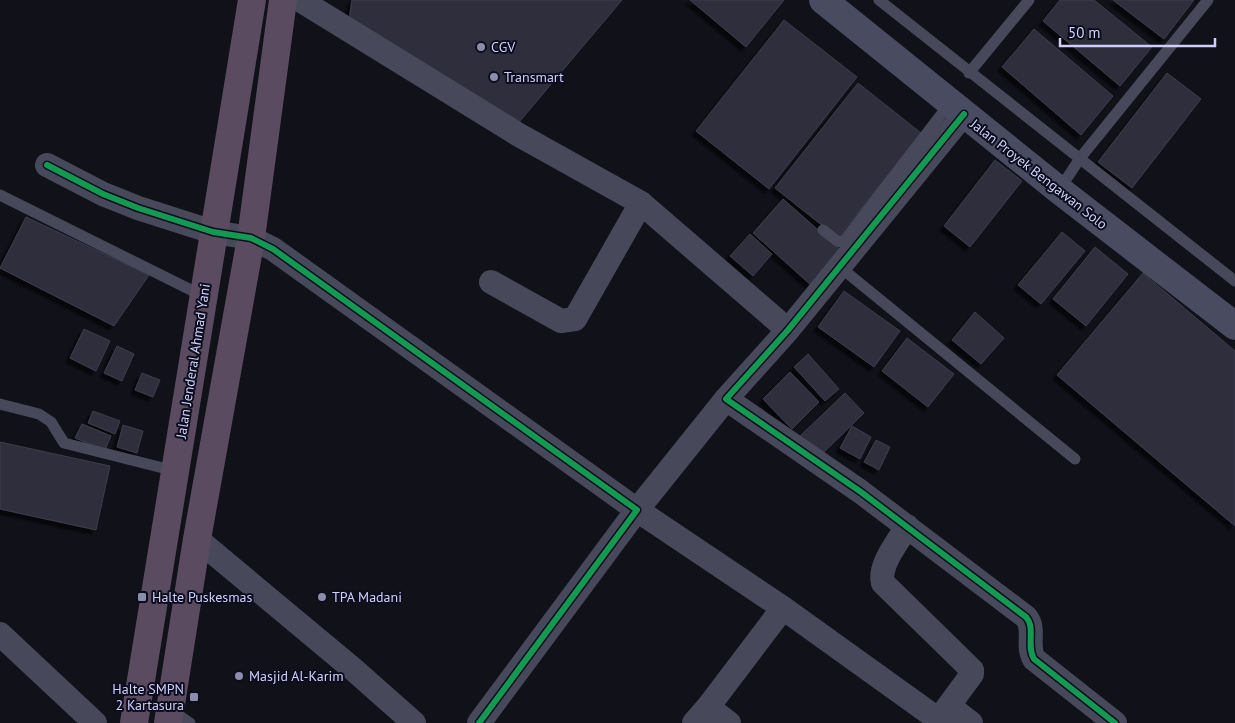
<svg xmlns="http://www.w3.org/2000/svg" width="1235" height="723" font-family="'PT Sans',sans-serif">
<defs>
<filter id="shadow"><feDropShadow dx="-4.5" dy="4.5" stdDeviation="1" flood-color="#0009"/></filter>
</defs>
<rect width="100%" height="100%" fill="#11111a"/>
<path fill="#2f2f3c" stroke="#3c3c4d" filter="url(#shadow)" d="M 352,0 L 622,0 L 515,127 L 348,27 Z
M 690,0 L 784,0 L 746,47 Z
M 1060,0 L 1094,0 L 1152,47 L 1120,86 L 1043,21 Z
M 1113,0 L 1194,0 L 1164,39 Z
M 784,20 L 857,77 L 769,189 L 696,131 Z
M 1034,29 L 1113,96 L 1081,135 L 1002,67 Z
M 1167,73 L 1201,99 L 1132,188 L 1098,162 Z
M 858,83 L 921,133 L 838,238 L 775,188 Z
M 995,160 L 1022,181 L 970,247 L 944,226 Z
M 783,199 L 842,251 L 812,286 L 753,233 Z
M 26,217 L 149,275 L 114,326 L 0,268 Z
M 1062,232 L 1085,251 L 1041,304 L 1018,285 Z
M 750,234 L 772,254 L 753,276 L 730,256 Z
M 1095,247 L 1128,274 L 1086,326 L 1053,299 Z
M 1143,273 L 1235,351 L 1235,526 L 1057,375 Z
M 844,291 L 900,331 L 874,367 L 818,327 Z
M 975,312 L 1004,338 L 981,364 L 952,340 Z
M 84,329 L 110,341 L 96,371 L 70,358 Z
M 907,338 L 954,374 L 928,407 L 882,371 Z
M 117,346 L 134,354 L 122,381 L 104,373 Z
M 808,354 L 839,389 L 825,401 L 794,367 Z
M 790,372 L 819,402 L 792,429 L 763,399 Z
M 142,373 L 160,380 L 153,397 L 135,390 Z
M 845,393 L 864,413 L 819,457 L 799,437 Z
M 93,411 L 120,421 L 115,434 L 88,423 Z
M 82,424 L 111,436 L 105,450 L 75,438 Z
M 123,425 L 143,431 L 137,453 L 117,447 Z
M 852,426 L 871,437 L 860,459 L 840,448 Z
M 876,440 L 890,447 L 879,470 L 864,462 Z
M 0,442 L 110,466 L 96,530 L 0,509 Z"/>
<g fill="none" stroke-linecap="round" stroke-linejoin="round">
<path stroke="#47495a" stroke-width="11" d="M 879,0 L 1235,281
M 969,73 L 1029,0
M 1059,190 L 1081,157 L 1208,0
M 0,195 L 203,296
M 823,230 L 837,241 L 843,242 L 950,103
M 840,267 L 1075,459
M 0,404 L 39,414 L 51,422 L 64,443 L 175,471
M 171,710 L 190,723"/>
<path stroke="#47495a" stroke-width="24" d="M 300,0 L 519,135 L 641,203
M 964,114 L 788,330 L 726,399 L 861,492 L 1026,617 C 1036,628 1026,646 1034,659 L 1115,723
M 47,165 L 103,194 L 138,208 L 213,232 L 251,238 L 273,249 L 637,510 L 479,723
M 491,282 L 561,321 L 575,319 L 641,203 L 788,330
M 726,399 L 637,510 L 783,608 L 939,720
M 907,526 C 899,541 878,565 883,583 L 972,670 L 972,674 L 936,723
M 197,539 L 353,669 L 414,723
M 0,634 L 95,723
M 949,706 L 971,723
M 708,707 L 783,608
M 694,723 L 708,707 L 729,723"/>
<path stroke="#494c60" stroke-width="28" d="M 823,0 L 1059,190 L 1235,326"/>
<path stroke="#5a4b60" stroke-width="28" d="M 134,723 L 252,0
M 168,723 L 197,539 L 251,238 L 283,0"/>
<defs>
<path id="cycleway" d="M 964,114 L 788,330 L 726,399 L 861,492 L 1026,617 C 1036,628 1026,646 1034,659 L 1115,723
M 47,165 L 103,194 L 138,208 L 213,232 L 251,238 L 273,249 L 637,510 L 479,723"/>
</defs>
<use href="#cycleway" stroke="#0d0d1e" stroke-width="9"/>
<use href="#cycleway" stroke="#139951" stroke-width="6"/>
</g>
<g fill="#8c8dac" stroke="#0d0d1e" stroke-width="2">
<circle cx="481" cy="47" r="5"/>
<circle cx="494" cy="77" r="5"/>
<rect x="137" y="592" width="10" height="10" rx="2.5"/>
<circle cx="322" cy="597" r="5"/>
<circle cx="239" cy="676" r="5"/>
<rect x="189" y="692" width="10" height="10" rx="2.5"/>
</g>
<g text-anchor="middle" stroke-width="4" stroke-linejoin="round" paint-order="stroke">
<g font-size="14" fill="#ced0fb" stroke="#0d0d1e" text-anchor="start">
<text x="491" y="52">CGV</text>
<text x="504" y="82">Transmart</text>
<text x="152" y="602">Halte Puskesmas</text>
<text x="332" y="602">TPA Madani</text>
<text x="249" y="681">Masjid Al-Karim</text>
<text x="184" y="694" text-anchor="end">Halte SMPN<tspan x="184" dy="16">2 Kartasura</tspan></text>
</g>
<g font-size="14" fill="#ced0fb" stroke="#0d0d1e">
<text transform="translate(1039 174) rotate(38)" y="5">Jalan Proyek Bengawan Solo</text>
<text transform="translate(193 361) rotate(-81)" y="5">Jalan Jenderal Ahmad Yani</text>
</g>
</g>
<path d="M1060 38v8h155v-8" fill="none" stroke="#ced0fb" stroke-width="2.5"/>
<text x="1068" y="38" font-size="15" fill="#ced0fb" stroke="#0d0d1e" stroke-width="4" paint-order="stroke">50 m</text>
</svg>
